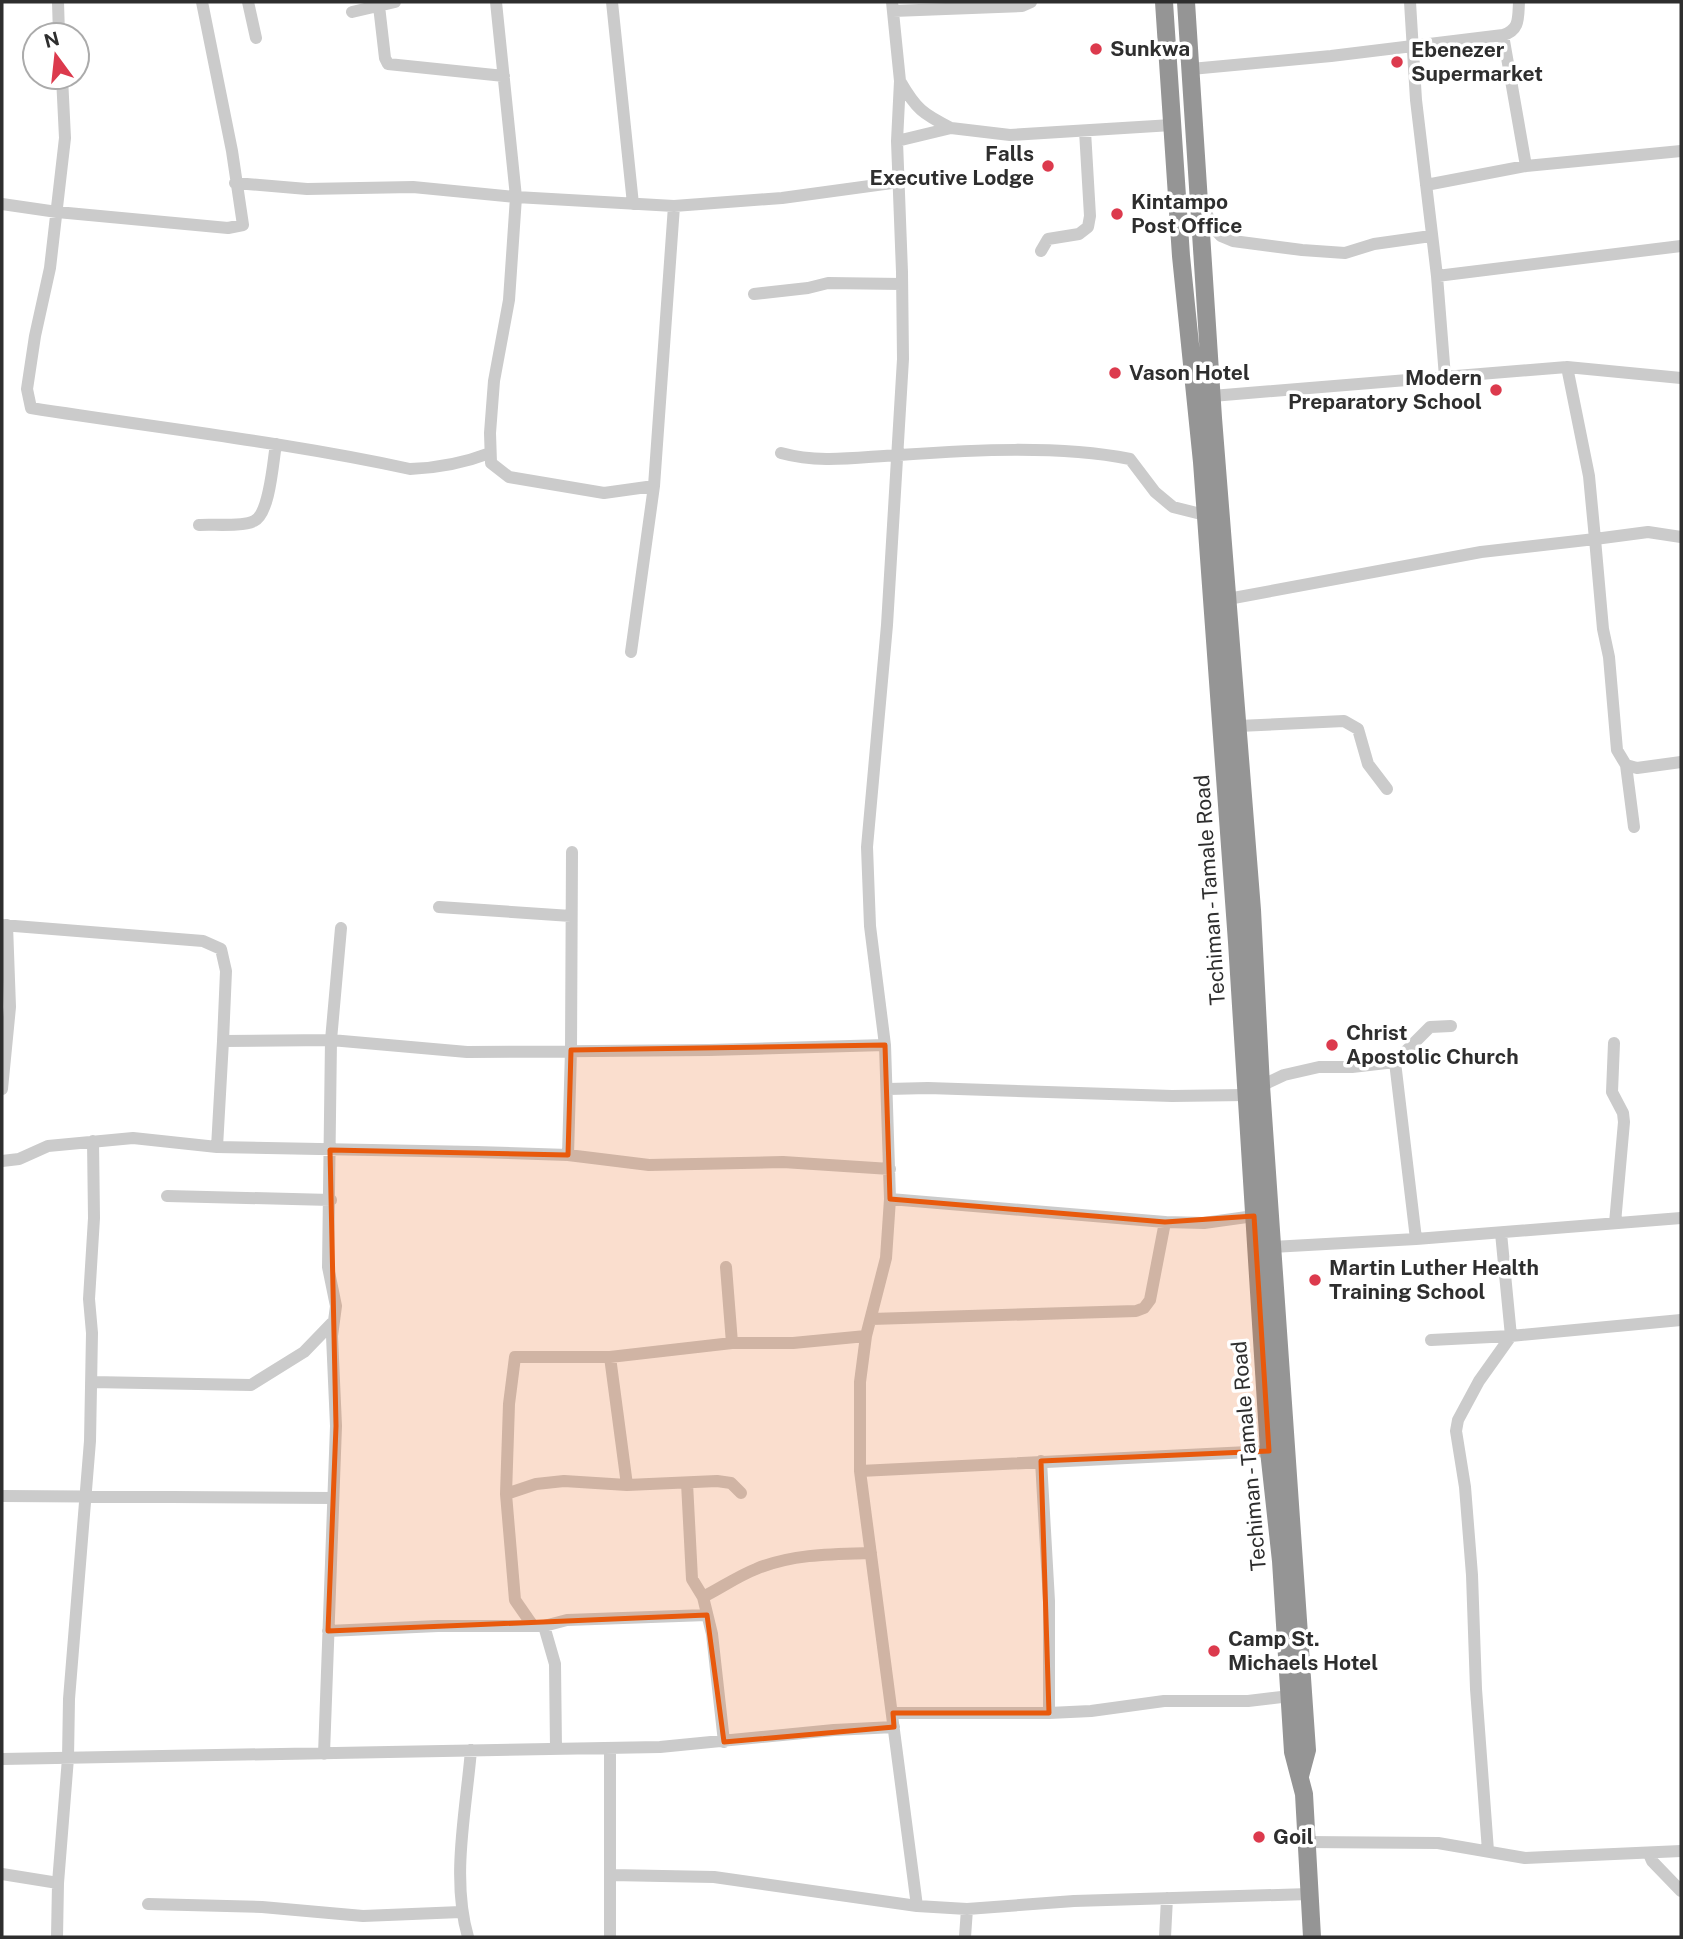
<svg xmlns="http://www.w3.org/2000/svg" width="1683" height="1939" font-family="'Public Sans',sans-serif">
<rect width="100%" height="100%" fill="#fff"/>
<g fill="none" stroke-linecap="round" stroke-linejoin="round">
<path stroke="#cbcbcb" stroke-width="12" d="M 58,2 L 59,35
M 248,2 L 256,38
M 496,2 L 516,197 L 509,300 L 494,381 L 490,433 L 491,463 L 509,477 L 604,493 L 654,486
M 612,2 L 633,204
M 892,2 L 900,81 L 897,141 L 902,272 L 903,359 L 887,625 L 867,847 L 870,926 L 885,1045 L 890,1199 L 886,1258 L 866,1336 L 860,1382 L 860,1471 L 917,1906
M 1410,2 L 1416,100 L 1437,276 L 1445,377
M 379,6 L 385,58 L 388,64 L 504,76
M 893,11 L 1022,6 L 1031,2
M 352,12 L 395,2
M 1503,35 L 1526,166
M 1191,69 L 1331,56 L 1503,35 C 1520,30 1518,18 1519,2
M 62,77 L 65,138 L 50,268 L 35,336 L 27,389 L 31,408 C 158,428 285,442 410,469 C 438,468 464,463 490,453
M 900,81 C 916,109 923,114 951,128
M 897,141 L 951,128 L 1010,135 L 1172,125
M 235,183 L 307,189 L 413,187 L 516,197 L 674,206 L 782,198 L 899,182
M 1426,185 L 1526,166 L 1681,151
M 2,204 L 57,212 L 228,228 L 243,225 L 232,151 L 202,2
M 1204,206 L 1211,225 L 1221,236 L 1233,241 L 1302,250 L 1345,253 L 1374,244 L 1431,236
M 1041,251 L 1048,239 L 1079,234 L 1088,227 L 1090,216 L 1085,131
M 1437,276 L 1681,246
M 754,294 L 808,288 L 828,283 L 902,284
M 1212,396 L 1567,367 L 1681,378
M 781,453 C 821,464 858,457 899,455 C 972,450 1058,445 1130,459 L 1155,492 L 1173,507 L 1205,515
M 199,525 C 213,524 242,527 254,521 C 270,514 273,461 276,444
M 1681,537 L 1648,532 L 1595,539 L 1603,629 L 1609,657 L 1617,750 L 1626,765 L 1637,768 L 1681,762
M 1228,599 L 1481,552 L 1595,539 L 1589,476 L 1567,367
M 631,652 L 654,486 L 674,206
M 1238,726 L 1344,721 L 1358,729 L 1368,764 L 1387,789
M 1626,765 L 1634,827
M 439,907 L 571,916
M 2,925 L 203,941 L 221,949 L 226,971 L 223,1041
M 1614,1043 L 1612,1092 L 1623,1113 L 1624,1122 L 1615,1223
M 1395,1062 L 1416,1239
M 1261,1086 L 1284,1075 L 1319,1067 L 1352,1067 L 1395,1062 L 1430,1027 L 1451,1026
M 2,1089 L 10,1007 L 7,925
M 888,1089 L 928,1088 L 1172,1096 L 1246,1095
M 217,1147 L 223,1041 L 331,1040 L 467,1052 L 709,1050 L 885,1045
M 568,1155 L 571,1050 L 572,852
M 2,1161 L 19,1159 L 48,1146 L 133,1138 L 217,1147 L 476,1152 L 568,1155 L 649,1165 L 783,1162 L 890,1169
M 167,1196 L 331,1200
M 890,1199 L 1165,1222 L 1204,1223 L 1254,1216
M 1272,1247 L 1416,1239 L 1681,1218
M 726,1267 L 732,1343
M 871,1319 L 1136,1311 L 1144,1308 L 1150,1300 L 1165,1222
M 1431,1340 L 1511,1336 L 1681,1320
M 610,1357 L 627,1485
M 91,1382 L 251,1385 L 304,1352 L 332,1323
M 1041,1461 L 1049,1601 L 1049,1713
M 860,1471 L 1269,1451
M 687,1483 L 692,1579 L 703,1597 L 712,1634 L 724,1742
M 506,1494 L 536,1484 L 564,1481 L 627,1485 L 717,1481 L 731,1483 L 741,1493
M 2,1496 L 333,1498
M 703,1597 C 721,1588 738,1576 756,1569 C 792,1554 832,1554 871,1553
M 533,1626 L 515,1600 L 506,1494 L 509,1404 L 515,1357 L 610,1357 L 732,1343 L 793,1343 L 866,1336
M 544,1626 L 555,1664 L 556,1749
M 328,1631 L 438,1626 L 544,1626 L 567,1620 L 707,1615
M 893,1713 L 1049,1713 L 1091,1711 L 1164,1701 L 1248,1701 L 1290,1696
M 324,1754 L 336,1426 L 332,1336 L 336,1306 L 328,1267 L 331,1040 L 341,928
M 2,1759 L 660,1747 L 834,1730 L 894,1727
M 1305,1842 L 1438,1843 L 1525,1858 L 1681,1851
M 1488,1851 L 1476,1689 L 1472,1575 L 1465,1487 L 1456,1431 L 1458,1420 L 1479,1381 L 1511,1336 L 1501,1233
M 1649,1854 L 1652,1861 L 1681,1891
M 2,1874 L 58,1883
M 611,1875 L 714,1877 L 917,1906 L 967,1909 L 1074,1901 L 1309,1894
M 148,1904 L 262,1907 L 363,1916 L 461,1912
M 57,1937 L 58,1883 L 68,1758 L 69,1699 L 90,1441 L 92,1333 L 89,1299 L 94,1218 L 93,1141
M 468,1937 C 451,1878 466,1811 471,1750
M 610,1937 L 610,1748
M 965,1937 L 967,1909
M 1165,1937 L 1167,1898"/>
<path stroke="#959595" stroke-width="18" d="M 1164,2 L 1181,256 L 1202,462 L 1237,942 L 1269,1451 L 1281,1561 L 1293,1752 L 1304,1794 L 1312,1937
M 1186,2 L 1213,418 L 1252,910 L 1261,1086 L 1307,1750 L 1300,1776"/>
</g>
<path fill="#e8590c" fill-opacity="0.2" stroke="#e8590c" stroke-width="5" stroke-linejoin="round" d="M 885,1045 L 890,1199 L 1165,1222 L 1254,1216 L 1269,1451 L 1041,1461 L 1049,1713 L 893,1713 L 894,1727 L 724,1742 L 707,1615 L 328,1631 L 336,1426 L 330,1150 L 568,1155 L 571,1050 Z"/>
<g fill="#dc3a4d" stroke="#fff" stroke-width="2.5">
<circle cx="1096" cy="49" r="7"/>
<circle cx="1397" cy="62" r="7"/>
<circle cx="1048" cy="166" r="7"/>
<circle cx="1117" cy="214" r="7"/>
<circle cx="1115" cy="373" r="7"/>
<circle cx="1496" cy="390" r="7"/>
<circle cx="1332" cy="1045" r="7"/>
<circle cx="1315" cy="1280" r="7"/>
<circle cx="1214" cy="1651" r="7"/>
<circle cx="1259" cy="1837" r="7"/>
</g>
<g text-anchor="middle" stroke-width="7" stroke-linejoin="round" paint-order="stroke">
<g font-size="21" font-weight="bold" fill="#2e2e2e" stroke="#fff" text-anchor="start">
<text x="1110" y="56">Sunkwa</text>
<text x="1411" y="57">Ebenezer<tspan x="1411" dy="24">Supermarket</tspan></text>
<text x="1034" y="161" text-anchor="end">Falls<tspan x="1034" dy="24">Executive Lodge</tspan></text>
<text x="1131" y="209">Kintampo<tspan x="1131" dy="24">Post Office</tspan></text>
<text x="1129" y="380">Vason Hotel</text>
<text x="1482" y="385" text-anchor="end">Modern<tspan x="1482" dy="24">Preparatory School</tspan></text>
<text x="1346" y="1040">Christ<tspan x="1346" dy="24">Apostolic Church</tspan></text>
<text x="1329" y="1275">Martin Luther Health<tspan x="1329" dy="24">Training School</tspan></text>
<text x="1228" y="1646">Camp St.<tspan x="1228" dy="24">Michaels Hotel</tspan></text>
<text x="1273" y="1844">Goil</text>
</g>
<g font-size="21" fill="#2e2e2e" stroke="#fff">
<text transform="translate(1210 890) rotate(-94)" y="7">Techiman - Tamale Road</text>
<text transform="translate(1249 1456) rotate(-95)" y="7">Techiman - Tamale Road</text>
</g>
</g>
<rect width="1683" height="1939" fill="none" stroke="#2e2e2e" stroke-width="7"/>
<g transform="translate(56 56) rotate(345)"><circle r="33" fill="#ffffff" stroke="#ababab" stroke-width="2"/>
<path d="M0-5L12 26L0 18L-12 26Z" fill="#dc3a4d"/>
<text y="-10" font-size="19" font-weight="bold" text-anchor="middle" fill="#2e2e2e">N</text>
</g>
</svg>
